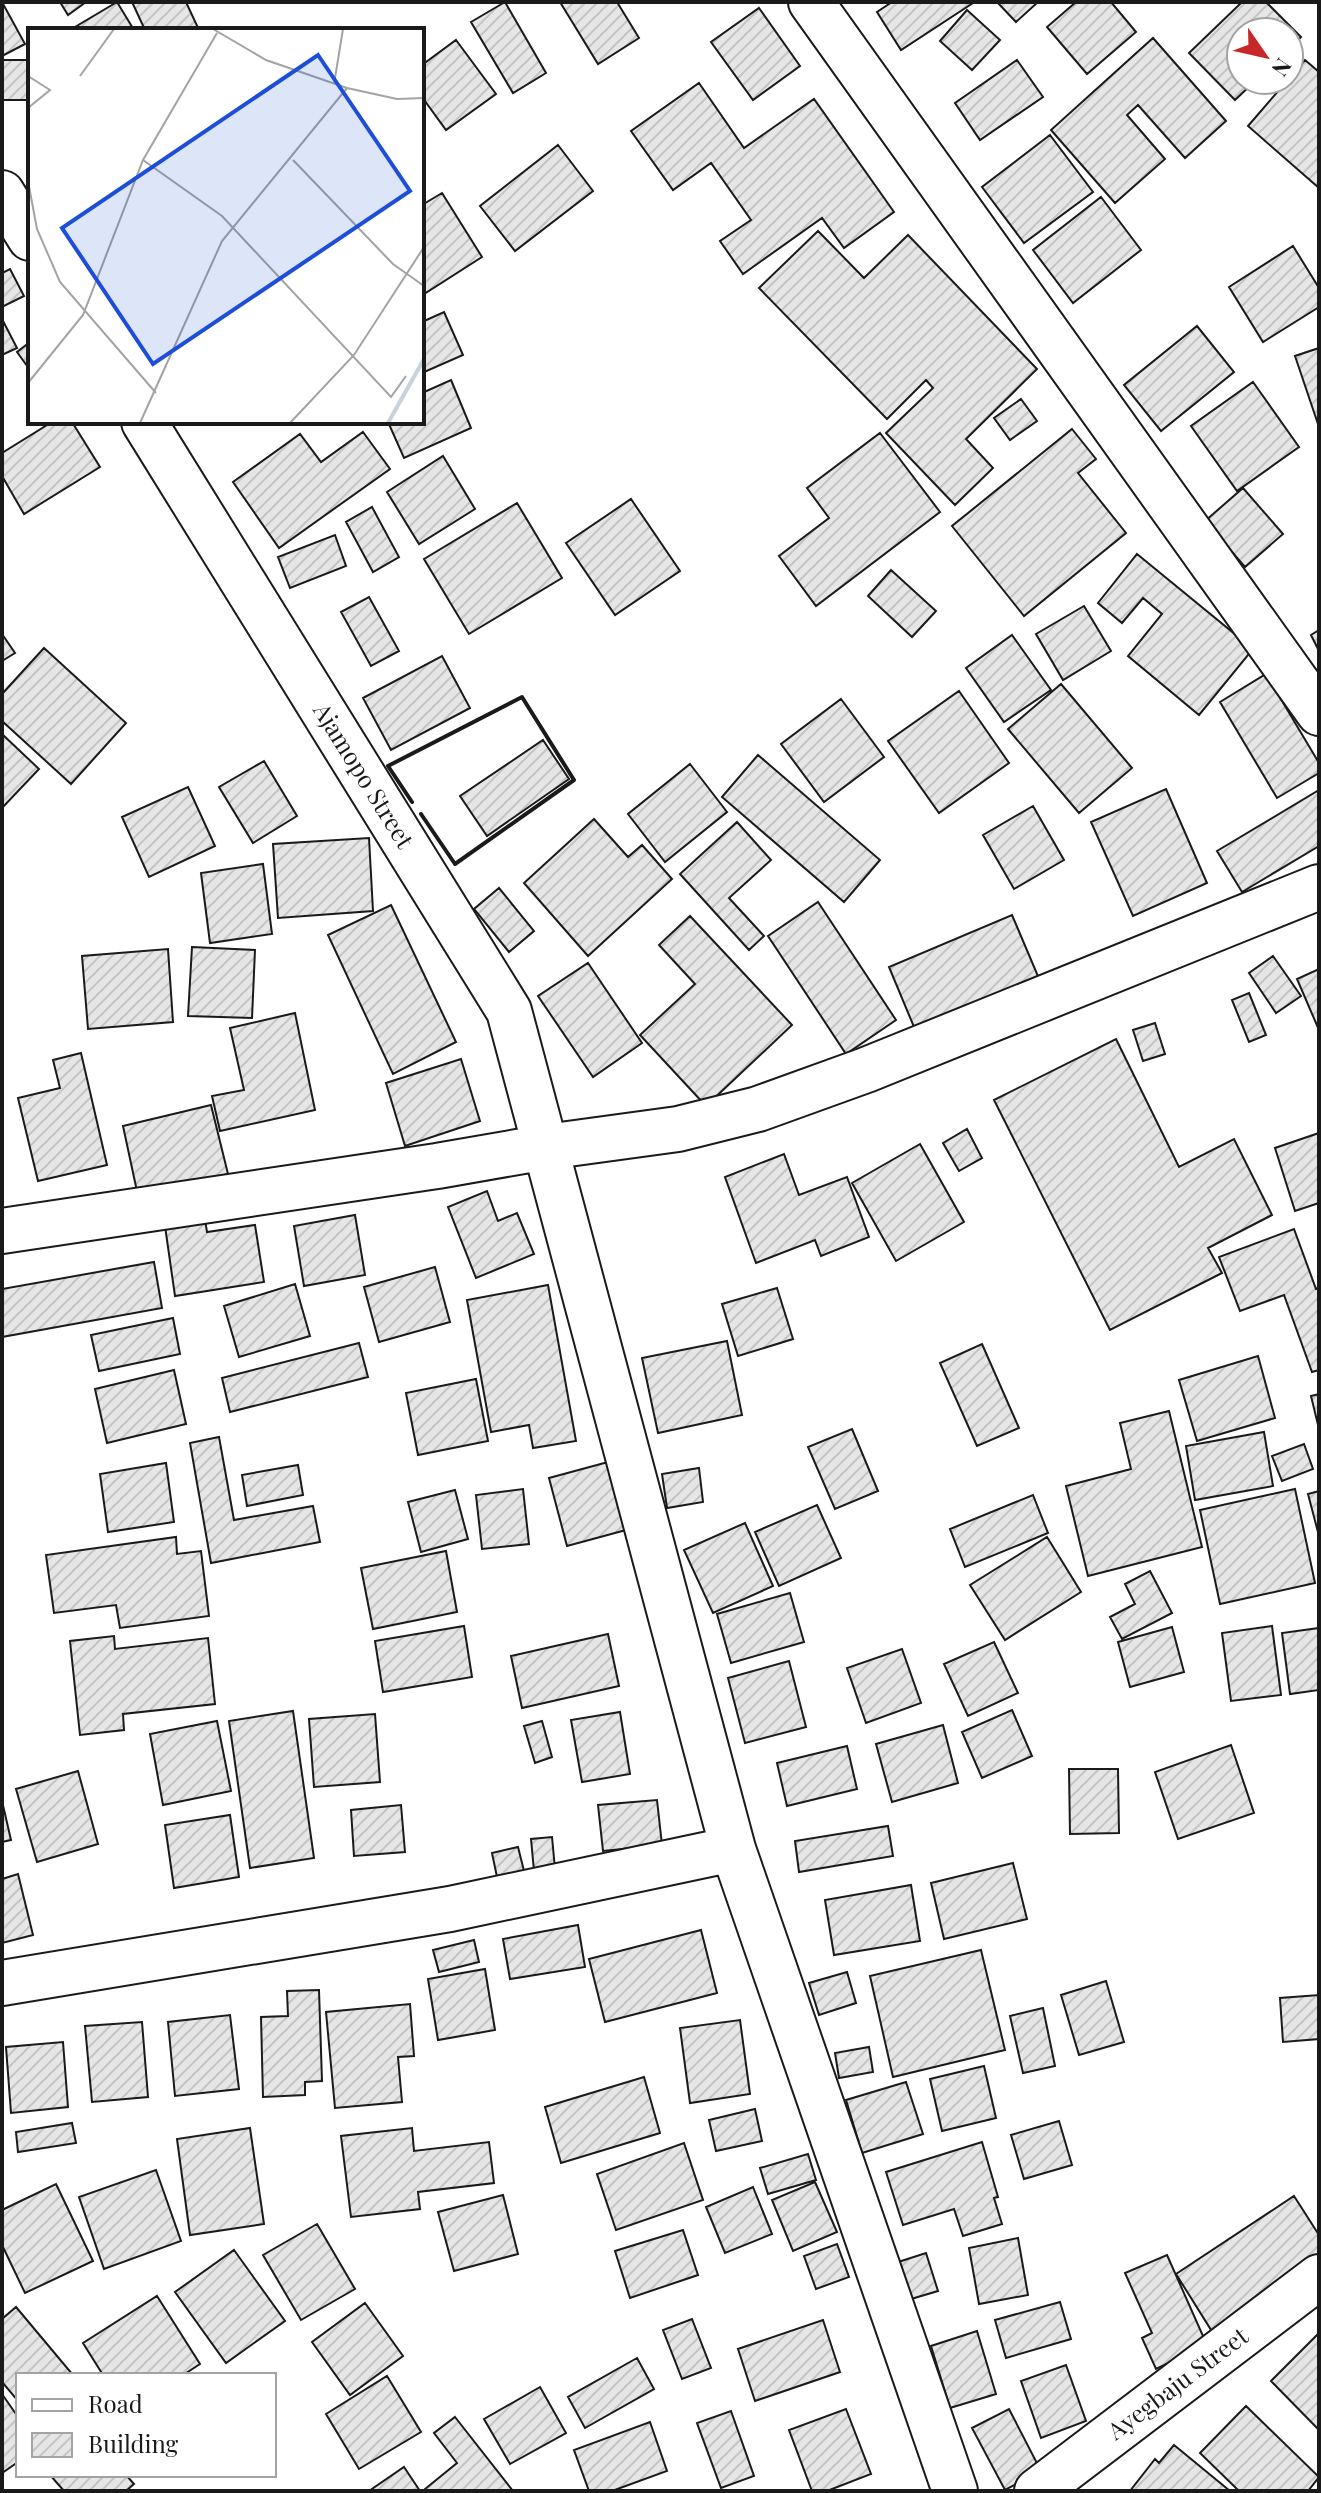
<svg xmlns="http://www.w3.org/2000/svg" width="1321" height="2493" font-family="'Playfair Display',serif">
<defs>
<pattern id="building-hatch" width="6" height="6" patternUnits="userSpaceOnUse" patternTransform="scale(2)"><rect width="6" height="6" fill="#e6e6e6"/><path d="M-1 1l2-2M0 6l6-6M5 7l2-2" fill="none" stroke="#c5c5c5"/></pattern>
</defs>
<rect width="100%" height="100%" fill="#fff"/>
<path fill="url(#building-hatch)" stroke="#1a1a1a" stroke-width="2" d="M 2,2 L 25,44 L 2,56 Z
M 60,2 L 86,2 L 68,15 Z
M 117,2 L 134,30 L 70,30 Z
M 132,2 L 186,2 L 199,30 L 145,30 Z
M 505,2 L 546,73 L 513,93 L 471,22 Z
M 560,2 L 617,2 L 639,38 L 598,64 Z
M 892,2 L 973,2 L 973,3 L 901,50 L 877,12 Z
M 997,2 L 1038,2 L 1016,22 Z
M 1076,2 L 1111,2 L 1136,32 L 1087,74 L 1047,27 Z
M 1242,2 L 1266,2 L 1301,37 L 1289,49 L 1289,32 L 1241,32 L 1241,80 L 1256,80 L 1235,100 L 1189,53 Z
M 759,8 L 800,66 L 753,100 L 711,42 Z
M 967,10 L 1000,40 L 972,70 L 940,41 Z
M 1153,38 L 1226,121 L 1185,158 L 1138,105 L 1127,115 L 1165,159 L 1115,203 L 1051,130 Z
M 456,40 L 496,94 L 446,130 L 422,97 L 422,65 Z
M 2,60 L 30,60 L 30,100 L 2,100 Z
M 1017,60 L 1043,97 L 980,140 L 955,103 Z
M 1305,60 L 1319,72 L 1319,188 L 1248,126 Z
M 699,83 L 744,148 L 814,99 L 894,212 L 844,248 L 822,218 L 743,274 L 720,241 L 751,220 L 711,163 L 673,190 L 631,131 Z
M 1050,135 L 1093,192 L 1024,243 L 982,187 Z
M 558,145 L 593,191 L 515,251 L 480,206 Z
M 442,193 L 482,257 L 424,294 L 422,290 L 422,205 Z
M 1101,197 L 1141,250 L 1073,303 L 1033,250 Z
M 818,231 L 864,278 L 908,235 L 1037,369 L 966,439 L 993,468 L 955,505 L 886,433 L 933,388 L 926,380 L 887,419 L 759,288 Z
M 1293,246 L 1319,288 L 1319,307 L 1263,342 L 1229,287 Z
M 10,269 L 24,296 L 2,307 L 2,273 Z
M 444,312 L 463,355 L 422,373 L 422,322 Z
M 2,319 L 17,348 L 2,355 Z
M 1197,326 L 1234,372 L 1161,431 L 1124,385 Z
M 30,342 L 30,370 L 17,352 Z
M 1319,348 L 1319,427 L 1295,356 Z
M 451,380 L 471,428 L 404,458 L 388,422 L 422,422 L 422,393 Z
M 1253,382 L 1299,447 L 1237,491 L 1191,426 Z
M 1021,399 L 1037,421 L 1010,440 L 994,418 Z
M 52,422 L 72,422 L 100,467 L 24,514 L 2,476 L 2,453 Z
M 1072,429 L 1096,459 L 1078,473 L 1126,533 L 1024,616 L 952,526 Z
M 363,432 L 390,469 L 279,548 L 233,482 L 300,434 L 321,462 Z
M 880,433 L 940,512 L 816,606 L 779,556 L 829,518 L 807,488 Z
M 443,456 L 475,509 L 419,544 L 387,492 Z
M 1243,488 L 1283,534 L 1245,567 L 1205,521 Z
M 631,499 L 680,571 L 615,615 L 566,543 Z
M 517,503 L 562,578 L 469,634 L 424,559 Z
M 372,507 L 399,557 L 373,572 L 346,522 Z
M 335,535 L 346,566 L 290,588 L 278,557 Z
M 1137,554 L 1253,649 L 1199,715 L 1128,656 L 1162,614 L 1143,598 L 1122,623 L 1098,603 Z
M 891,570 L 936,611 L 912,637 L 868,596 Z
M 369,597 L 399,651 L 371,666 L 341,612 Z
M 1084,606 L 1111,651 L 1063,680 L 1036,634 Z
M 1319,630 L 1319,651 L 1311,635 Z
M 2,634 L 15,653 L 2,661 Z
M 1012,635 L 1051,690 L 1004,722 L 966,668 Z
M 44,648 L 126,723 L 71,784 L 2,721 L 2,694 Z
M 442,656 L 470,708 L 391,750 L 363,698 Z
M 1266,674 L 1319,763 L 1319,773 L 1277,798 L 1220,702 Z
M 1061,684 L 1132,768 L 1079,813 L 1008,729 Z
M 959,691 L 1009,763 L 939,813 L 888,741 Z
M 841,699 L 884,757 L 824,802 L 781,744 Z
M 2,734 L 39,769 L 2,808 Z
M 543,740 L 569,779 L 487,836 L 460,796 Z
M 758,755 L 880,860 L 844,902 L 722,797 Z
M 264,761 L 297,816 L 253,843 L 219,787 Z
M 690,764 L 727,812 L 665,862 L 628,814 Z
M 188,787 L 215,846 L 149,877 L 122,817 Z
M 1166,789 L 1207,883 L 1133,916 L 1091,822 Z
M 1319,790 L 1319,846 L 1242,892 L 1217,851 Z
M 1033,806 L 1064,860 L 1014,889 L 983,835 Z
M 594,819 L 628,857 L 642,845 L 672,879 L 588,956 L 524,883 Z
M 737,822 L 771,860 L 729,898 L 764,936 L 749,950 L 680,874 Z
M 369,838 L 373,911 L 278,918 L 273,844 Z
M 263,864 L 272,934 L 210,943 L 201,873 Z
M 499,888 L 534,931 L 509,952 L 474,909 Z
M 818,902 L 896,1020 L 846,1054 L 768,936 Z
M 391,905 L 456,1042 L 393,1074 L 328,935 Z
M 1012,915 L 1043,988 L 919,1039 L 889,967 Z
M 690,916 L 792,1025 L 706,1106 L 640,1035 L 695,984 L 659,945 Z
M 192,947 L 255,950 L 252,1018 L 188,1016 Z
M 168,949 L 173,1022 L 88,1029 L 82,956 Z
M 1273,956 L 1301,996 L 1276,1013 L 1249,973 Z
M 588,963 L 642,1043 L 593,1077 L 538,996 Z
M 1319,969 L 1319,1030 L 1297,979 Z
M 1249,993 L 1266,1035 L 1249,1042 L 1232,1000 Z
M 295,1013 L 315,1110 L 220,1131 L 212,1096 L 244,1090 L 230,1028 Z
M 1155,1023 L 1165,1054 L 1143,1061 L 1133,1030 Z
M 1116,1039 L 1179,1167 L 1234,1139 L 1272,1215 L 1208,1248 L 1222,1273 L 1110,1330 L 994,1100 Z
M 81,1053 L 107,1165 L 38,1181 L 18,1098 L 60,1088 L 53,1060 Z
M 461,1059 L 480,1121 L 405,1146 L 386,1083 Z
M 211,1105 L 228,1174 L 138,1196 L 123,1126 Z
M 967,1129 L 982,1158 L 959,1171 L 943,1143 Z
M 1319,1133 L 1319,1203 L 1295,1211 L 1275,1148 Z
M 920,1144 L 964,1222 L 896,1261 L 852,1183 Z
M 784,1154 L 799,1195 L 847,1177 L 869,1237 L 821,1256 L 815,1240 L 756,1263 L 725,1177 Z
M 487,1191 L 498,1221 L 517,1213 L 534,1254 L 476,1278 L 448,1207 Z
M 355,1215 L 365,1275 L 304,1286 L 294,1226 Z
M 205,1220 L 207,1232 L 255,1225 L 264,1282 L 175,1296 L 165,1226 Z
M 1294,1229 L 1316,1289 L 1319,1288 L 1319,1370 L 1312,1372 L 1284,1295 L 1240,1311 L 1219,1257 Z
M 154,1262 L 162,1308 L 2,1337 L 2,1289 Z
M 435,1267 L 450,1322 L 379,1342 L 364,1287 Z
M 295,1284 L 310,1336 L 239,1357 L 224,1306 Z
M 548,1285 L 576,1441 L 533,1448 L 529,1425 L 491,1432 L 467,1300 Z
M 777,1288 L 793,1339 L 738,1356 L 722,1304 Z
M 173,1318 L 180,1354 L 99,1371 L 91,1335 Z
M 727,1341 L 742,1415 L 658,1433 L 642,1358 Z
M 359,1343 L 368,1377 L 230,1412 L 222,1378 Z
M 982,1344 L 1019,1428 L 977,1446 L 940,1363 Z
M 1258,1356 L 1275,1418 L 1197,1441 L 1179,1380 Z
M 174,1370 L 186,1424 L 107,1443 L 95,1389 Z
M 476,1379 L 488,1441 L 418,1455 L 406,1393 Z
M 1319,1394 L 1319,1429 L 1311,1396 Z
M 1169,1411 L 1202,1547 L 1088,1576 L 1066,1486 L 1131,1469 L 1120,1423 Z
M 852,1429 L 878,1491 L 835,1509 L 808,1447 Z
M 1264,1432 L 1273,1486 L 1195,1500 L 1186,1446 Z
M 219,1437 L 234,1520 L 313,1506 L 320,1542 L 211,1563 L 190,1443 Z
M 1304,1444 L 1313,1469 L 1282,1481 L 1272,1456 Z
M 608,1462 L 626,1530 L 567,1546 L 549,1478 Z
M 166,1463 L 174,1522 L 108,1532 L 100,1474 Z
M 298,1465 L 303,1495 L 247,1506 L 242,1475 Z
M 699,1468 L 703,1502 L 667,1508 L 662,1474 Z
M 523,1489 L 529,1544 L 482,1549 L 476,1495 Z
M 1295,1489 L 1315,1583 L 1220,1604 L 1200,1510 Z
M 455,1490 L 468,1539 L 421,1552 L 408,1502 Z
M 1319,1491 L 1319,1536 L 1308,1494 Z
M 1033,1495 L 1048,1533 L 965,1567 L 950,1529 Z
M 817,1505 L 841,1558 L 779,1586 L 755,1532 Z
M 745,1523 L 773,1586 L 713,1613 L 684,1550 Z
M 176,1537 L 177,1554 L 201,1551 L 209,1616 L 120,1628 L 116,1605 L 54,1613 L 46,1555 Z
M 1047,1537 L 1081,1592 L 1005,1640 L 970,1585 Z
M 446,1551 L 457,1612 L 373,1629 L 361,1568 Z
M 1150,1571 L 1172,1613 L 1122,1639 L 1110,1617 L 1135,1604 L 1125,1584 Z
M 790,1593 L 804,1642 L 731,1663 L 717,1614 Z
M 464,1626 L 472,1677 L 383,1692 L 375,1641 Z
M 1272,1626 L 1281,1695 L 1231,1701 L 1222,1633 Z
M 1172,1627 L 1184,1672 L 1130,1687 L 1118,1642 Z
M 1319,1628 L 1319,1690 L 1290,1694 L 1282,1633 Z
M 608,1634 L 619,1686 L 522,1708 L 511,1656 Z
M 114,1636 L 115,1649 L 208,1638 L 215,1704 L 123,1714 L 124,1730 L 80,1735 L 70,1641 Z
M 994,1642 L 1018,1693 L 968,1716 L 944,1664 Z
M 902,1649 L 921,1703 L 866,1723 L 847,1668 Z
M 789,1661 L 806,1727 L 745,1743 L 728,1678 Z
M 1012,1710 L 1032,1756 L 982,1778 L 962,1732 Z
M 293,1711 L 314,1858 L 250,1868 L 229,1721 Z
M 620,1712 L 630,1774 L 582,1782 L 571,1720 Z
M 375,1714 L 380,1782 L 314,1787 L 309,1719 Z
M 217,1721 L 231,1791 L 163,1805 L 150,1734 Z
M 542,1721 L 552,1757 L 535,1763 L 524,1726 Z
M 943,1725 L 958,1783 L 892,1802 L 876,1744 Z
M 1231,1745 L 1254,1813 L 1178,1839 L 1155,1772 Z
M 847,1746 L 857,1789 L 787,1806 L 777,1763 Z
M 1069,1769 L 1118,1769 L 1119,1833 L 1070,1834 Z
M 78,1771 L 98,1844 L 37,1862 L 16,1789 Z
M 657,1800 L 662,1845 L 603,1851 L 598,1805 Z
M 2,1801 L 11,1840 L 2,1842 Z
M 401,1805 L 405,1852 L 354,1856 L 351,1810 Z
M 230,1815 L 239,1877 L 174,1888 L 165,1825 Z
M 888,1826 L 893,1856 L 799,1872 L 795,1841 Z
M 552,1837 L 555,1869 L 534,1871 L 531,1839 Z
M 518,1847 L 524,1871 L 497,1877 L 492,1853 Z
M 1013,1863 L 1027,1919 L 944,1939 L 931,1883 Z
M 18,1874 L 33,1935 L 2,1943 L 2,1879 Z
M 911,1885 L 920,1941 L 834,1955 L 825,1900 Z
M 578,1925 L 585,1967 L 510,1979 L 503,1939 Z
M 701,1930 L 717,1993 L 605,2022 L 589,1959 Z
M 474,1940 L 479,1962 L 439,1972 L 433,1950 Z
M 981,1950 L 1005,2050 L 893,2077 L 870,1976 Z
M 485,1969 L 495,2030 L 438,2040 L 428,1979 Z
M 847,1972 L 856,2003 L 819,2015 L 809,1983 Z
M 1106,1981 L 1124,2042 L 1079,2055 L 1061,1995 Z
M 319,1990 L 322,2081 L 305,2082 L 305,2095 L 263,2097 L 261,2017 L 288,2016 L 287,1991 Z
M 1319,1995 L 1319,2039 L 1283,2042 L 1280,1998 Z
M 410,2004 L 414,2056 L 398,2057 L 402,2102 L 335,2108 L 326,2012 Z
M 1043,2008 L 1055,2066 L 1023,2073 L 1010,2016 Z
M 230,2015 L 239,2089 L 175,2096 L 168,2022 Z
M 740,2020 L 750,2094 L 690,2103 L 680,2028 Z
M 142,2022 L 148,2097 L 92,2102 L 85,2026 Z
M 63,2042 L 68,2107 L 11,2113 L 6,2047 Z
M 869,2047 L 873,2072 L 839,2078 L 835,2053 Z
M 984,2066 L 996,2118 L 942,2131 L 930,2079 Z
M 644,2077 L 660,2133 L 561,2163 L 545,2107 Z
M 906,2082 L 923,2134 L 862,2153 L 846,2100 Z
M 755,2109 L 762,2141 L 716,2151 L 709,2120 Z
M 1059,2121 L 1072,2165 L 1024,2179 L 1011,2135 Z
M 72,2123 L 76,2143 L 18,2152 L 16,2132 Z
M 250,2128 L 264,2224 L 190,2235 L 177,2139 Z
M 412,2128 L 414,2151 L 489,2142 L 494,2183 L 418,2192 L 420,2209 L 351,2217 L 341,2136 Z
M 982,2142 L 998,2197 L 994,2198 L 1002,2224 L 963,2236 L 954,2209 L 903,2225 L 886,2172 Z
M 684,2143 L 703,2200 L 616,2230 L 597,2174 Z
M 808,2154 L 816,2180 L 768,2194 L 760,2168 Z
M 156,2170 L 181,2241 L 104,2269 L 79,2197 Z
M 815,2182 L 837,2232 L 793,2251 L 772,2200 Z
M 56,2184 L 93,2261 L 25,2293 L 2,2245 L 2,2210 Z
M 753,2187 L 772,2234 L 725,2253 L 706,2207 Z
M 503,2195 L 518,2254 L 454,2271 L 438,2212 Z
M 1294,2196 L 1319,2235 L 1319,2263 L 1213,2333 L 1176,2274 Z
M 317,2224 L 355,2289 L 301,2320 L 263,2255 Z
M 683,2230 L 698,2275 L 630,2298 L 615,2251 Z
M 1018,2238 L 1028,2295 L 979,2304 L 969,2248 Z
M 837,2244 L 849,2277 L 816,2289 L 804,2256 Z
M 234,2250 L 285,2321 L 226,2363 L 175,2292 Z
M 926,2253 L 938,2291 L 901,2302 L 889,2265 Z
M 1167,2255 L 1207,2345 L 1156,2369 L 1142,2338 L 1152,2333 L 1125,2273 Z
M 157,2296 L 200,2364 L 183,2375 L 103,2375 L 83,2343 Z
M 1060,2302 L 1071,2339 L 1006,2358 L 995,2320 Z
M 365,2303 L 403,2356 L 350,2395 L 312,2342 Z
M 16,2307 L 73,2375 L 18,2375 L 18,2401 L 2,2382 L 2,2319 Z
M 692,2319 L 711,2368 L 682,2379 L 663,2330 Z
M 823,2320 L 840,2372 L 755,2401 L 738,2349 Z
M 977,2331 L 996,2394 L 950,2408 L 931,2346 Z
M 1319,2333 L 1319,2430 L 1271,2381 Z
M 637,2358 L 654,2389 L 585,2428 L 568,2397 Z
M 1066,2365 L 1086,2421 L 1041,2438 L 1021,2381 Z
M 387,2376 L 421,2432 L 359,2469 L 326,2414 Z
M 540,2387 L 566,2433 L 510,2464 L 484,2419 Z
M 2,2394 L 18,2417 L 18,2462 L 2,2473 Z
M 1246,2406 L 1319,2477 L 1308,2491 L 1239,2491 L 1200,2453 Z
M 846,2409 L 871,2474 L 827,2491 L 812,2491 L 789,2430 Z
M 1009,2409 L 1041,2471 L 1005,2490 L 972,2428 Z
M 731,2411 L 754,2476 L 721,2488 L 697,2423 Z
M 455,2417 L 513,2491 L 427,2491 L 425,2489 L 457,2463 L 434,2433 Z
M 650,2422 L 667,2471 L 612,2491 L 589,2491 L 574,2450 Z
M 1174,2445 L 1230,2491 L 1130,2491 L 1155,2459 L 1159,2463 Z
M 404,2467 L 420,2491 L 369,2491 Z
M 50,2475 L 126,2475 L 134,2484 L 126,2491 L 64,2491 Z"/>
<g fill="none" stroke-linecap="round" stroke-linejoin="round">
<defs>
<path id="minor" d="M 811,2 L 1319,713
M 2,193 L 30,238
M 144,422 L 509,1011 L 733,1849 L 955,2491
M 2,1231 L 437,1166 L 546,1147 L 678,1129 L 758,1109 L 866,1070 L 1319,887
M 2,1983 L 450,1909 L 733,1849
M 1037,2491 L 1319,2277"/>
</defs>
<use href="#minor" stroke="#1a1a1a" stroke-width="48"/>
<use href="#minor" stroke="#fff" stroke-width="44"/>
<path stroke="#1a1a1a" stroke-width="4" d="M 412,802 L 388,766 L 522,697 L 574,780 L 455,864 L 421,814"/>
</g>
<g text-anchor="middle" stroke-width="6" stroke-linejoin="round" paint-order="stroke">
<g font-size="24" fill="#1a1a1a" stroke="#fff">
<text transform="translate(363 776) rotate(58)" y="8">Ajamopo Street</text>
<text transform="translate(1178 2384) rotate(-37)" y="8">Ayegbaju Street</text>
</g>
</g>
<g transform="translate(28 28)">
<rect width="396" height="396" fill="#fff"/>
<path fill="none" stroke="#c6d2dc" stroke-width="4" d="M 360,395 L 396,331"/>
<path fill="none" stroke="#a3a3a3" stroke-width="2" d="M 185,1 L 238,32 L 319,60 L 369,71 L 396,70M 0,48 L 22,62 L 0,80M 52,48 L 86,1M 306,56 L 315,1M 115,132 L 194,188 L 363,369 L 378,348M 265,132 L 365,236 L 396,258M 0,153 L 9,201 L 32,254 L 128,365M 0,355 L 55,287 L 115,132 L 189,5M 112,395 L 194,213 L 319,60M 262,395 L 326,327 L 396,219"/>
<path fill="#1d4ed8" fill-opacity="0.15" stroke="#1d4ed8" stroke-width="4" d="M 290,27 L 382,163 L 125,336 L 34,200 Z"/>
<rect width="396" height="396" fill="none" stroke="#1a1a1a" stroke-width="4"/>
</g>
<rect width="1321" height="2493" fill="none" stroke="#1a1a1a" stroke-width="8"/>
<rect x="16" y="2373" width="260" height="104" fill="#ffffff" stroke="#a3a3a3" stroke-width="2"/>
<rect x="32" y="2399" width="40" height="12" fill="#ffffff" stroke="#a3a3a3" stroke-width="2"/>
<text x="88" y="2413" font-size="24" fill="#1a1a1a">Road</text>
<rect x="32" y="2433" width="40" height="24" fill="url(#building-hatch)" stroke="#a3a3a3" stroke-width="2"/>
<text x="88" y="2453" font-size="24" fill="#1a1a1a">Building</text>
<g transform="translate(1265 56) rotate(124)"><circle r="38" fill="#ffffff" stroke="#a3a3a3" stroke-width="2"/>
<path d="M0-6L14 30L0 20L-14 30Z" fill="#c62828"/>
<text y="-12" font-size="22" font-weight="bold" text-anchor="middle" fill="#1a1a1a">N</text>
</g>
</svg>
